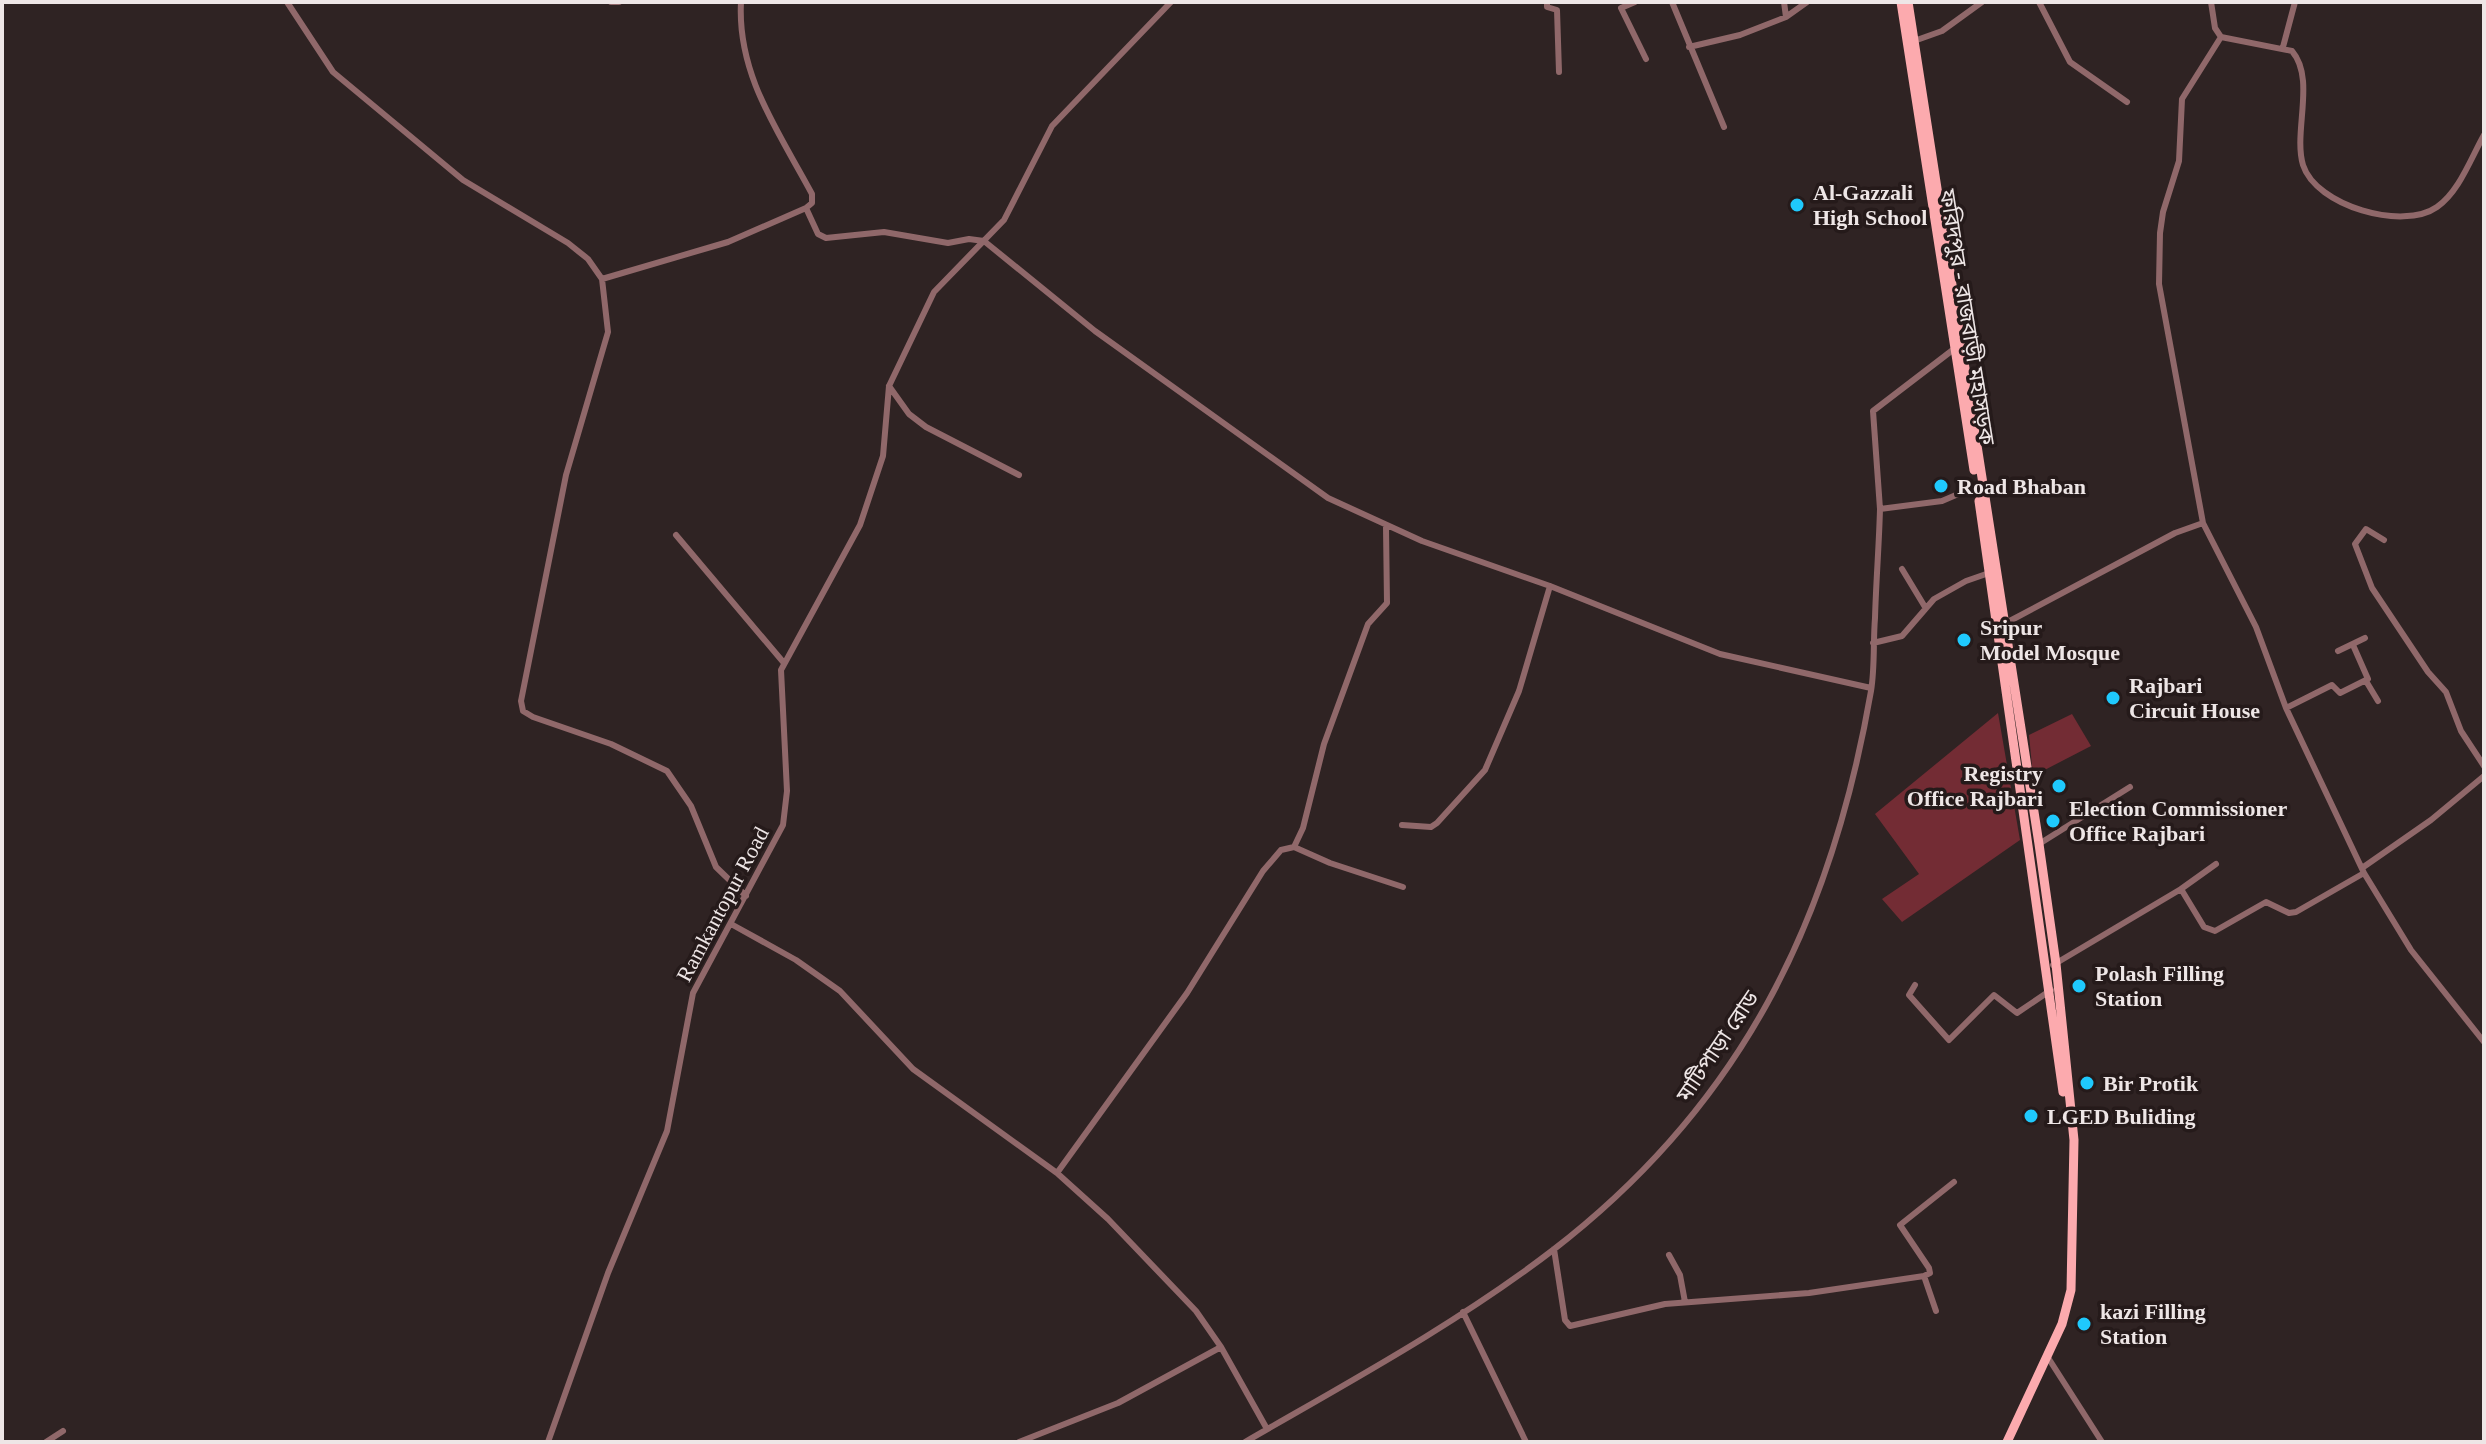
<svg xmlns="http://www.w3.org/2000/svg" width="2486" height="1444" font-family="'Times New Roman','Noto Sans Bengali',serif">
<rect width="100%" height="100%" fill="#2f2323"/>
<path fill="#732c34" d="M 1998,713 L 2020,840 L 1902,922 L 1882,899 L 1919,874 L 1875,814 Z
M 2072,714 L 2091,746 L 2033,776 L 2029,735 Z"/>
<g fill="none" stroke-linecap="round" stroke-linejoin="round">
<path stroke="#90686a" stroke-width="6" d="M 287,2 L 333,72 L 463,180 L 568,243 L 588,259 L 602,279 L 728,242 L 806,208 L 818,234 L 826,238 L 884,232 L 948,243 L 969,239 L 984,241 L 1095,331 L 1328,498 L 1422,541 L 1550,586 L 1720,654 L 1871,688
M 611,2 L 619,2
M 741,2 C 737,75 779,132 812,194 L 812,203 L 806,208
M 1547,2 L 1547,7 L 1557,10 L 1559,72
M 1635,2 L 1621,8 L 1646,59
M 1672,2 L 1724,127
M 1784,2 L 1786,17 L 1807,2
M 2039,2 L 2070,62 L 2127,102
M 2211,2 L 2215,28 L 2221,37
M 2221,37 L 2182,99 L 2179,161 L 2163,212 L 2160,233 L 2159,284 L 2203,523 L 2256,627 L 2286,708 L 2364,873 L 2411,950 L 2484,1042
M 2221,37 L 2292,51 C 2316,79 2293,132 2303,165 C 2316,206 2403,231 2437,207 C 2459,192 2471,158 2484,135
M 1914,41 L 1942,31 L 1982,2
M 1689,47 L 1740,35 L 1786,17
M 2283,47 L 2295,2
M 602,279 L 608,332 L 566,475 L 521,701 L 523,711 L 533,717 L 611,744 L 667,771 L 691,806 L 716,867 L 746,896
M 889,386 L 909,414 L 926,427 L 1019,475
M 1880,509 L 1873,411 L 1954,349
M 676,535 L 784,663
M 2384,540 L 2366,529 L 2355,544 L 2372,588 L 2428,672 L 2446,692 L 2461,731 L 2484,766
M 1902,569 L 1925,607
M 2004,624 L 2175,533 L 2203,523
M 1873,643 L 1902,636 L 1934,599 L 1966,581 L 1989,573
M 2338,651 L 2365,638
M 2366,681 L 2378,701
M 2286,708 L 2332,685 L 2340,693 L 2368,679 L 2353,645
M 1402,825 L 1431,827 L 1437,823 L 1485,770 L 1519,691 L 1550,586
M 2039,844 L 2130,787
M 1294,847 L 1303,828 L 1324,744 L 1368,624 L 1387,603 L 1386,527
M 2362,868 L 2431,820 L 2484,776
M 2181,889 L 2216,864
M 731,924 L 796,960 L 840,991 L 913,1069 L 1057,1173 L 1108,1219 L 1196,1311 L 1221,1347 L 1267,1429
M 2053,965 L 2181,889 L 2204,927 L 2215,931 L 2266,902 L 2289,913 L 2296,912 L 2364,873
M 1915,985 L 1909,995 L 1949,1040 L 1994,995 L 2017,1013 L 2051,990
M 1057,1173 L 1187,993 L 1263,871 L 1281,850 L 1294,847 L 1330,863 L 1403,887
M 1554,1249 L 1565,1320 L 1570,1326 L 1665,1304 L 1809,1293 L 1924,1276 L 1930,1273 L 1929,1268 L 1900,1225 L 1954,1182
M 1669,1255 L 1680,1275 L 1685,1302
M 1924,1276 L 1936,1311
M 1463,1312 L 1526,1442
M 2047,1356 L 2102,1442
M 46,1442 L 63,1431
M 548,1442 L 608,1273 L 667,1131 L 693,993 L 783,825 L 787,791 L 781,670 L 860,525 L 883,456 L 889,386 L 934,292 L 1004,220 L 1052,126 L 1171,2
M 1019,1442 L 1118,1403 L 1221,1347
M 1245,1442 C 1349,1382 1458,1323 1553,1250 C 1741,1105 1831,922 1871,691 C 1875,667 1873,642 1875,618 C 1876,582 1879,546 1880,509 L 1942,501 L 1977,486"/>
<path stroke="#fcaaae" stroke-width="9" d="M 1901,2 L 1974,470
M 1908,2 L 2039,844 L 2056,964 L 2074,1140 L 2071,1290 L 2062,1324 L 2007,1442
M 1979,501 L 2063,1092"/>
</g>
<g fill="#1fc9fd" stroke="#251a1a" stroke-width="3">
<circle cx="1797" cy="205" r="8"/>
<circle cx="1941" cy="486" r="8"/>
<circle cx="1964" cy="640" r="8"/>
<circle cx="2113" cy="698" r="8"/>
<circle cx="2059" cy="786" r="8"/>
<circle cx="2053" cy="821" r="8"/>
<circle cx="2079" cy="986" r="8"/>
<circle cx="2087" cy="1083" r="8"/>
<circle cx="2031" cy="1116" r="8"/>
<circle cx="2084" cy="1324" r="8"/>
</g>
<g text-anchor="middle" stroke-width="7" stroke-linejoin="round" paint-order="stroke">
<g font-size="22" font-weight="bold" fill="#eee6e6" stroke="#251a1a" text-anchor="start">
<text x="1813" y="200">Al-Gazzali<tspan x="1813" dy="25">High School</tspan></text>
<text x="1957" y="494">Road Bhaban</text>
<text x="1980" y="635">Sripur<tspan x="1980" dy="25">Model Mosque</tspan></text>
<text x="2129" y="693">Rajbari<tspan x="2129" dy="25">Circuit House</tspan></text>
<text x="2043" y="781" text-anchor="end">Registry<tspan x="2043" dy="25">Office Rajbari</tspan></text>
<text x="2069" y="816">Election Commissioner<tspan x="2069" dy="25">Office Rajbari</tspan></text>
<text x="2095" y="981">Polash Filling<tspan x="2095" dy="25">Station</tspan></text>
<text x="2103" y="1091">Bir Protik</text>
<text x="2047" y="1124">LGED Buliding</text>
<text x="2100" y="1319">kazi Filling<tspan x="2100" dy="25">Station</tspan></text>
</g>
<g font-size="22" fill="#eee6e6" stroke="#251a1a">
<text transform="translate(1968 317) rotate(81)" y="8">ফরিদপুর - রাজবাড়ী মহাসড়ক</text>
<text transform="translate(722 904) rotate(-62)" y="8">Ramkantopur Road</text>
<text transform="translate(1717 1046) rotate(-56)" y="8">মাটিপাড়া রোড</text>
</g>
</g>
<rect width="2486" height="1444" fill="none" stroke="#eee6e6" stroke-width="8"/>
</svg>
